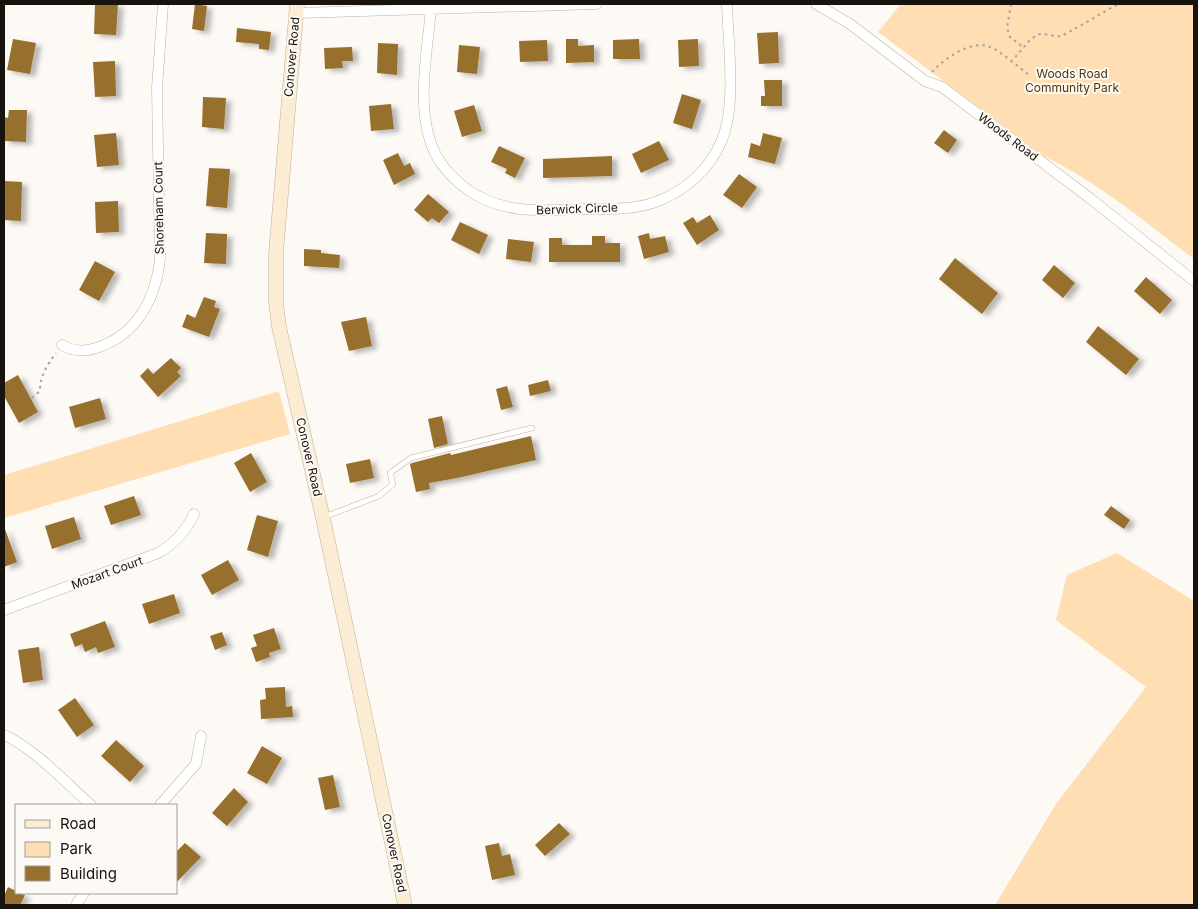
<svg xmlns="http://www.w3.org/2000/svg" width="1198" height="909" font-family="Inter,sans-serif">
<defs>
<filter id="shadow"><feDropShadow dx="5.5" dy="3" stdDeviation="2.5" flood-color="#0004"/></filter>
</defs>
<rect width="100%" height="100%" fill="#fdfaf6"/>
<path fill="#fedeb2" d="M 901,4 L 1194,4 L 1194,259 C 1146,223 1100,183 1045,157 L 878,32 Z
M 279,391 L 290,434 L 4,518 L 4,475 Z
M 1117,553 L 1194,601 L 1194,905 L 995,905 L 1056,804 L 1146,687 L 1056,620 L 1067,575 Z"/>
<path fill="#986f2e" filter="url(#shadow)" d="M 95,4 L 118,4 L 116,35 L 94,34 Z
M 195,4 L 207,6 L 204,31 L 192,29 Z
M 237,28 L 271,32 L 269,50 L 259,49 L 259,44 L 236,42 Z
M 778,32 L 779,63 L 759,64 L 757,33 Z
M 13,39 L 36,43 L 30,74 L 7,70 Z
M 566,39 L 578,39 L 578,46 L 594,45 L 594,62 L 566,63 Z
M 639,39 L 640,59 L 613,59 L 613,40 Z
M 698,39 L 699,66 L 679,67 L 678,40 Z
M 547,40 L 548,61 L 520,62 L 519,41 Z
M 378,43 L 398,44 L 397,75 L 377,73 Z
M 459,45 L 480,47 L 477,74 L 457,72 Z
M 352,47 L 353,61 L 342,61 L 343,68 L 325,69 L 324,48 Z
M 115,61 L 116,96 L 95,97 L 93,62 Z
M 764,80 L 782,80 L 782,106 L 761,106 L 761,96 L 765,96 Z
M 682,94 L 701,100 L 692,129 L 673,123 Z
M 203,97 L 226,98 L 224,129 L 202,127 Z
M 391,104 L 394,129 L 371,131 L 369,106 Z
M 474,105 L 482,131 L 462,137 L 454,111 Z
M 9,110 L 27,110 L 26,142 L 4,141 L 4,117 L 8,118 Z
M 944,130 L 957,140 L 948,153 L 934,143 Z
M 116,133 L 119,165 L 97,167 L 94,135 Z
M 763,133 L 782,138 L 775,164 L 748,157 L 751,143 L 760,146 Z
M 659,141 L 669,160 L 641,173 L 632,154 Z
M 499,146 L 525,158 L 515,178 L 505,173 L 507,169 L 491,162 Z
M 398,153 L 404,166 L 410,163 L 415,174 L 394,185 L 383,160 Z
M 612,156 L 612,176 L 543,178 L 543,159 Z
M 209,168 L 230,169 L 227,208 L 206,206 Z
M 739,174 L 757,187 L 742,208 L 723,195 Z
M 4,181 L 22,182 L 21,221 L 4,220 Z
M 428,194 L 449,212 L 439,223 L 432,218 L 428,222 L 414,210 Z
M 118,201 L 119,232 L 96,233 L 95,202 Z
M 710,215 L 719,230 L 697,245 L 683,223 L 693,217 L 697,223 Z
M 460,222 L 488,235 L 479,254 L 451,240 Z
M 206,233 L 227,234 L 226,264 L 204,263 Z
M 649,233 L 650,239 L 665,236 L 669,252 L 644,259 L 638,236 Z
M 592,236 L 605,236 L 605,243 L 620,243 L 620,262 L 549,262 L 549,238 L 562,238 L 562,245 L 592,245 Z
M 508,239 L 534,242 L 531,262 L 506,259 Z
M 304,249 L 321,250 L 321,253 L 340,255 L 339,268 L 304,266 Z
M 955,258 L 998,293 L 982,314 L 939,279 Z
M 95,261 L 115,272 L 99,301 L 79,290 Z
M 1054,265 L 1075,283 L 1063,298 L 1042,280 Z
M 1146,277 L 1172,300 L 1160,314 L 1134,291 Z
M 204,297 L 216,301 L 214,307 L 220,309 L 209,337 L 182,327 L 187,314 L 195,318 Z
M 366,317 L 372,346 L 349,351 L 341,322 Z
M 1098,326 L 1139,359 L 1126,375 L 1086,342 Z
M 171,358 L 181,368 L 177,372 L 181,376 L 158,397 L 140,376 L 148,368 L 153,374 Z
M 18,375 L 38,412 L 19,423 L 4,396 L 4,383 Z
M 548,380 L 551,391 L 530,396 L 528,385 Z
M 507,386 L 513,407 L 501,410 L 496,389 Z
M 100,398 L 106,419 L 75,428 L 69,407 Z
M 442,416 L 448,444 L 434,448 L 428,419 Z
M 531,436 L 536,460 L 457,478 L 429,483 L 430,489 L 416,492 L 410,464 L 412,463 L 450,453 L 451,455 Z
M 251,453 L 267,482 L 250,492 L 234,463 Z
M 370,459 L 374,478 L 350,483 L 346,464 Z
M 134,496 L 141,515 L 111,525 L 104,506 Z
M 1111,506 L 1130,520 L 1124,529 L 1104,515 Z
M 257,515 L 278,521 L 268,557 L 247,550 Z
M 74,517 L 81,539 L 52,549 L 45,526 Z
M 5,529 L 17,562 L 4,567 L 4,530 Z
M 228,560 L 239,580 L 212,595 L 201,575 Z
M 174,594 L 180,613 L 149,624 L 142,604 Z
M 105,621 L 115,647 L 98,653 L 96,647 L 85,652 L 82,644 L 75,647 L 70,634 Z
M 274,628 L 281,649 L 269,653 L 270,657 L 256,662 L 251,648 L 257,646 L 253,635 Z
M 222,632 L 227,645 L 215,650 L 210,636 Z
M 39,647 L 43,680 L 23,683 L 18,650 Z
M 285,687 L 286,707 L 292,706 L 293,717 L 261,719 L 260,700 L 266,699 L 265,688 Z
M 75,698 L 94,725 L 77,737 L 58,710 Z
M 116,740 L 144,766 L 130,782 L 101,756 Z
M 262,746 L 282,758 L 267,784 L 247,773 Z
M 333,775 L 340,807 L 325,810 L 318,778 Z
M 234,788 L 248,802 L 227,826 L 212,813 Z
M 559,823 L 570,834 L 545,856 L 535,845 Z
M 185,843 L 201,857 L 176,883 L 176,852 Z
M 499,843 L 502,856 L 510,854 L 515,875 L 492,880 L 485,846 Z
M 8,887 L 16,891 L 16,893 L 25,895 L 20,905 L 4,905 L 4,896 Z"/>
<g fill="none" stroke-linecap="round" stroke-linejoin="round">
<defs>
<path id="lane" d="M 324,517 L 379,496 L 393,484 L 390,473 L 411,458 L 532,428"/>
<path id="street" d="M 816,4 L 850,24 L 925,81 L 942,87 L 1091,199 L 1194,281
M 431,9 C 427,55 414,115 437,157 C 445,171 456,181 468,190 C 506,216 545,210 589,209 C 613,209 640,210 663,199 C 688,188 710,168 721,142 C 737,108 728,42 727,4
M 297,13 L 597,4
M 62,345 C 75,352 85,352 99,347 C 137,334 156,298 160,259 L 157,88 L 163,4
M 4,610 L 158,553 C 174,544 186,531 194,514
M 4,735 C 34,748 66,783 91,805
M 160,805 L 196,764 L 201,736
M 76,905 L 84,893"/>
<path id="secondary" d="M 297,4 L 276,253 L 276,303 L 279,327 L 323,518 L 405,905"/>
</defs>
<use href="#lane" stroke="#c0b19e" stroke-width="6"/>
<use href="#street" stroke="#c0b19e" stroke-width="11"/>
<use href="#secondary" stroke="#c0b19e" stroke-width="15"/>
<path stroke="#a7a49f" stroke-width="2" stroke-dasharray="2.5 4" stroke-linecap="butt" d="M 1011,4 L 1007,28 L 1010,37 L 1024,48
M 1011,62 C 1018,55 1032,34 1041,34 C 1048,34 1055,37 1062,36 L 1118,4
M 932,72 C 944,59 971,39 990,47 C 1001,51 1018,67 1028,74
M 32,398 L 40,391 C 40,375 47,366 56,353"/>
<use href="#lane" stroke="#fff" stroke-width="5"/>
<use href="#street" stroke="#fff" stroke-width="10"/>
<use href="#secondary" stroke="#fcecd4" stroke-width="14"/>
</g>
<g text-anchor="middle" stroke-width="4" stroke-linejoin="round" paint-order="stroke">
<g font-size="12" fill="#18130c" stroke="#fdfaf6">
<text transform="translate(292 57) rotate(-85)" y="4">Conover Road</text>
<text transform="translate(1008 137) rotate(37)" y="4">Woods Road</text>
<text transform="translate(159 208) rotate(-91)" y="4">Shoreham Court</text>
<text transform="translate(577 209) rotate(-2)" y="4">Berwick Circle</text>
<text transform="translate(309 457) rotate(77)" y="4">Conover Road</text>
<text transform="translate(107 573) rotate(-20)" y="4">Mozart Court</text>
<text transform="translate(394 853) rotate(78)" y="4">Conover Road</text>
</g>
<g font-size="12" fill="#533600" stroke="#fdfaf6">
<text x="1072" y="78">Woods Road<tspan x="1072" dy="14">Community Park</tspan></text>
</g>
</g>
<rect width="1198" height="909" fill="none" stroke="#18130c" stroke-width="10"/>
<rect x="15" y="804" width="162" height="90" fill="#fdfaf6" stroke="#a19e98"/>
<rect x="25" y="820" width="25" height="8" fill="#fcecd4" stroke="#a19e98"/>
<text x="60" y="829" font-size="15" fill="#18130c">Road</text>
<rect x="25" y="842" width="25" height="15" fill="#fedeb2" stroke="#a19e98"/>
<text x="60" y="854" font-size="15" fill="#18130c">Park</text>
<rect x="25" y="866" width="25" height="15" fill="#986f2e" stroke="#a19e98"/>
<text x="60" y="879" font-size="15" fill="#18130c">Building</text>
</svg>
